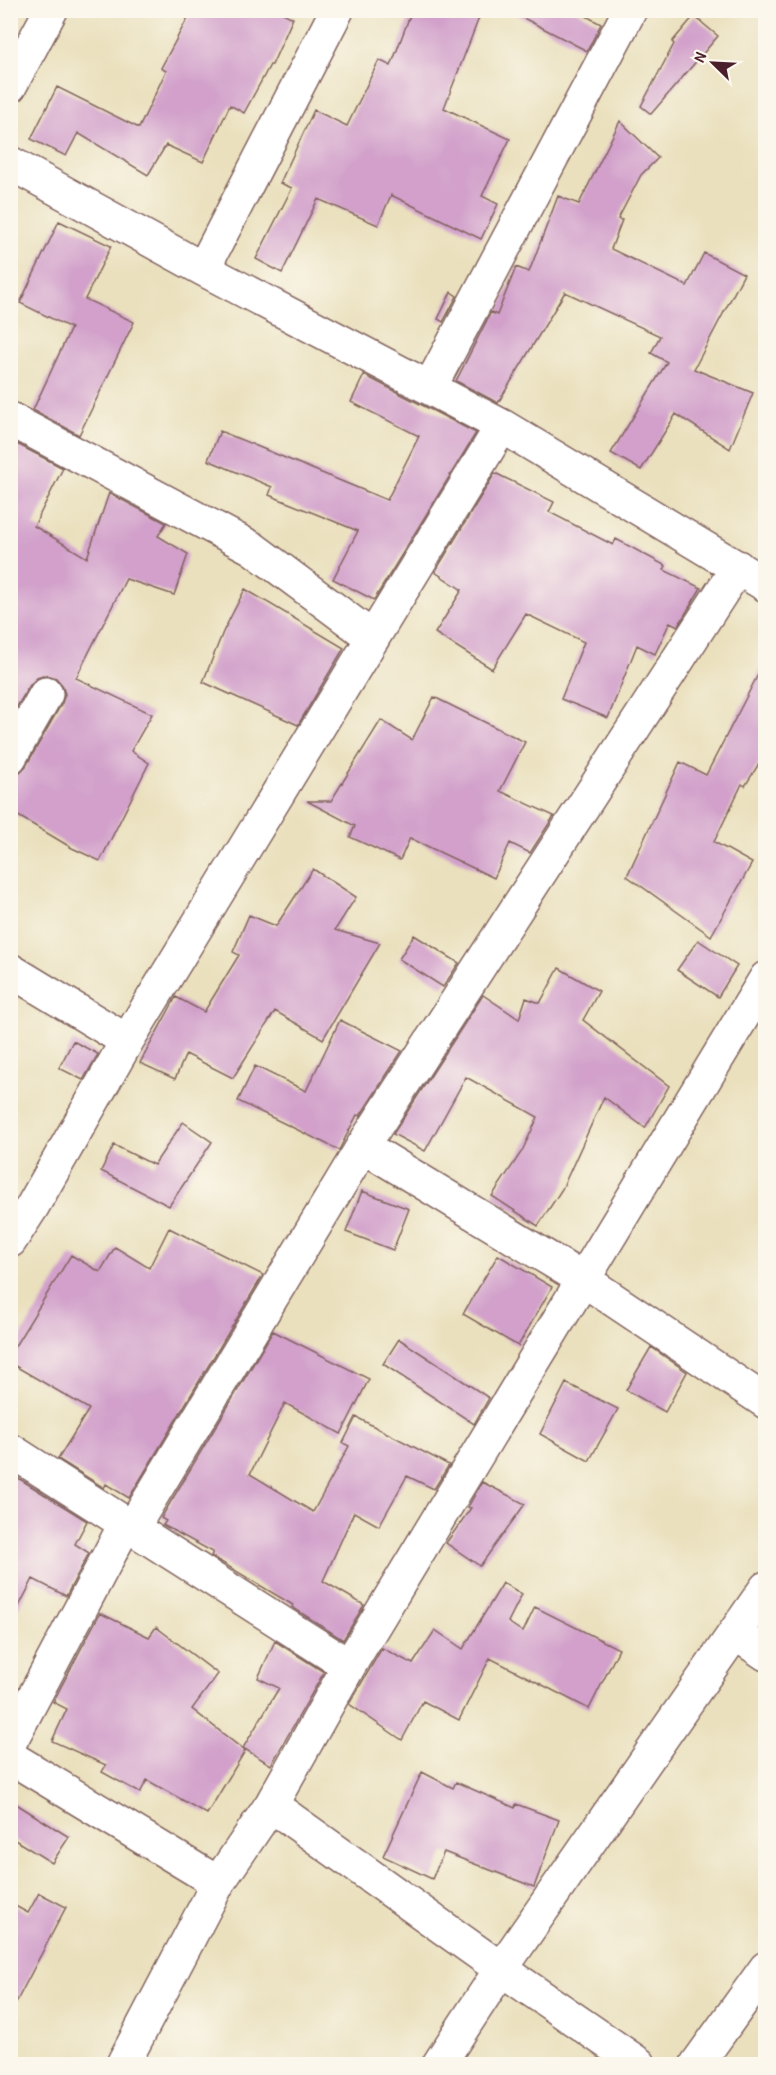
<svg xmlns="http://www.w3.org/2000/svg" width="776" height="2075" font-family="'Patrick Hand',sans-serif">
<rect width="100%" height="100%" fill="#fbf7ec"/>
<filter id="ink" filterUnits="userSpaceOnUse"><feTurbulence type="fractalNoise" baseFrequency=".0167" numOctaves="2"/><feDisplacementMap in="SourceGraphic" scale="12" xChannelSelector="R" yChannelSelector="G"/><feConvolveMatrix kernelMatrix="1 2 1 2 8 2 1 2 1" color-interpolation-filters="sRGB"/></filter>
<filter id="wash" filterUnits="userSpaceOnUse"><feTurbulence type="fractalNoise" baseFrequency=".008" numOctaves="4" result="noise"/><feDisplacementMap in="SourceGraphic" scale="24" xChannelSelector="R" yChannelSelector="G"/><feGaussianBlur stdDeviation="1.35" result="paint"/><feColorMatrix in="noise" values="0 0 0 0 0 0 0 0 0 0 0 0 0 0 0 0 0 1.4 0 .05"/><feComposite in="paint" operator="in"/></filter>
<g filter="url(#wash)">
<rect width="100%" height="100%" fill="#eae0bd"/>
<g id="blocks">
<path fill="#d2a0cb" d="M 192,10 L 277,10 L 293,18 L 272,65 L 270,65 L 244,113 L 230,105 L 203,162 L 166,145 L 148,175 L 78,133 L 66,156 L 31,139 L 57,87 L 139,128 L 166,71 L 161,68 Z
M 412,10 L 482,10 L 444,108 L 510,139 L 482,196 L 498,204 L 481,239 L 391,195 L 378,225 L 318,199 L 282,273 L 256,259 L 292,188 L 280,183 L 314,110 L 347,126 L 379,60 L 391,66 Z
M 508,10 L 575,10 L 601,24 L 587,51 Z
M 694,16 L 718,36 L 651,114 L 641,106 L 674,44 L 672,42 Z
M 620,121 L 658,158 L 641,175 L 618,219 L 622,220 L 611,249 L 687,286 L 704,253 L 744,274 L 694,369 L 753,393 L 730,449 L 676,414 L 641,470 L 611,453 L 667,362 L 651,353 L 660,336 L 565,292 L 498,403 L 456,381 L 491,312 L 497,315 L 516,267 L 529,272 L 558,196 L 579,204 Z
M 59,221 L 111,246 L 85,299 L 134,322 L 79,435 L 33,410 L 71,328 L 20,303 Z
M 451,292 L 457,296 L 443,322 L 438,319 Z
M 364,375 L 476,433 L 374,600 L 333,579 L 358,531 L 269,495 L 272,487 L 208,460 L 220,431 L 387,500 L 419,436 L 351,402 Z
M 17,444 L 63,468 L 34,526 L 87,558 L 109,493 L 166,523 L 158,536 L 188,554 L 174,595 L 126,579 L 76,678 L 152,714 L 131,751 L 149,763 L 100,861 L 72,848 L 10,811 L 10,776 L 19,773 L 26,766 L 62,703 L 65,694 L 62,685 L 56,678 L 46,675 L 37,678 L 30,685 L 10,718 L 10,458 Z
M 495,473 L 554,502 L 549,512 L 613,545 L 616,539 L 666,566 L 664,570 L 701,588 L 678,626 L 670,622 L 655,654 L 637,645 L 608,718 L 561,699 L 584,642 L 526,614 L 492,669 L 435,633 L 462,590 L 435,572 Z
M 245,589 L 344,648 L 298,725 L 203,682 L 223,632 Z
M 765,661 L 765,754 L 745,786 L 742,784 L 714,842 L 752,863 L 711,936 L 627,876 L 680,762 L 706,775 Z
M 434,697 L 525,742 L 500,791 L 554,816 L 530,853 L 510,843 L 494,878 L 410,838 L 400,860 L 350,837 L 355,826 L 307,801 L 331,801 L 381,720 L 412,740 Z
M 313,869 L 356,897 L 335,930 L 380,943 L 323,1039 L 275,1011 L 233,1078 L 186,1054 L 175,1079 L 140,1063 L 176,997 L 204,1012 L 239,955 L 233,952 L 249,915 L 276,926 Z
M 414,935 L 459,963 L 443,987 L 399,959 Z
M 698,940 L 737,966 L 718,997 L 677,970 Z
M 559,968 L 599,991 L 583,1020 L 669,1086 L 645,1128 L 604,1097 L 562,1189 L 538,1226 L 492,1196 L 522,1151 L 538,1117 L 466,1077 L 425,1151 L 393,1134 L 483,995 L 519,1019 L 526,998 L 540,1003 Z
M 340,1020 L 402,1051 L 360,1116 L 357,1115 L 339,1150 L 238,1101 L 255,1066 L 306,1091 Z
M 73,1041 L 98,1054 L 83,1080 L 59,1068 Z
M 183,1122 L 212,1142 L 169,1206 L 101,1171 L 114,1145 L 154,1165 Z
M 362,1191 L 409,1209 L 393,1250 L 346,1232 Z
M 169,1228 L 263,1275 L 129,1498 L 106,1484 L 104,1488 L 58,1459 L 89,1409 L 10,1363 L 10,1354 L 71,1255 L 100,1272 L 115,1247 L 149,1268 Z
M 498,1255 L 552,1287 L 518,1346 L 463,1314 Z
M 273,1331 L 369,1379 L 341,1434 L 285,1403 L 250,1474 L 313,1512 L 349,1446 L 343,1443 L 356,1417 L 449,1465 L 434,1489 L 407,1476 L 379,1526 L 354,1512 L 323,1581 L 364,1605 L 343,1640 L 292,1607 L 293,1605 L 211,1556 L 213,1552 L 163,1525 L 166,1521 L 161,1518 Z
M 399,1339 L 489,1398 L 474,1424 L 383,1364 Z
M 651,1347 L 687,1372 L 665,1412 L 626,1390 Z
M 566,1383 L 618,1409 L 589,1461 L 540,1434 Z
M 10,1473 L 87,1521 L 75,1544 L 89,1553 L 66,1596 L 33,1579 L 10,1624 Z
M 482,1482 L 525,1504 L 480,1566 L 446,1543 L 471,1508 L 468,1507 Z
M 503,1583 L 522,1594 L 508,1622 L 523,1632 L 535,1607 L 619,1649 L 589,1709 L 490,1658 L 459,1720 L 423,1701 L 402,1740 L 349,1704 L 382,1648 L 413,1664 L 435,1630 L 463,1649 Z
M 100,1613 L 149,1637 L 156,1627 L 218,1674 L 192,1709 L 245,1751 L 207,1814 L 147,1780 L 140,1793 L 102,1772 L 106,1765 L 52,1741 L 67,1709 L 53,1702 Z
M 275,1641 L 324,1672 L 271,1765 L 243,1748 L 279,1688 L 258,1678 Z
M 422,1772 L 453,1788 L 456,1782 L 515,1808 L 516,1804 L 559,1820 L 534,1887 L 444,1852 L 432,1879 L 383,1856 Z
M 10,1800 L 69,1837 L 52,1863 L 10,1837 Z
M 39,1893 L 66,1907 L 10,2014 L 10,1903 L 28,1913 Z"/>
</g>
</g>
<g filter="url(#ink)">
<use href="#blocks" fill-opacity="0" stroke="#82635e" stroke-width="1.5"/>
<g fill="none" stroke-linecap="round" stroke-linejoin="round">
<defs>
<path id="minor" d="M 10,86 L 51,10
M 10,163 L 203,269 L 502,426 L 766,585
M 203,269 L 337,10
M 430,387 L 630,10
M 10,419 L 252,548 L 373,638
M 10,757 L 46,694
M 10,970 L 127,1041
M 363,1146 L 584,1280 L 766,1402
M 10,1241 L 32,1207 L 127,1041 L 502,426
M 10,1450 L 349,1666
M 133,1527 L 363,1146 L 738,567
M 735,1633 L 766,1654
M 10,1742 L 126,1523
M 10,1757 L 218,1883
M 271,1805 L 349,1666 L 766,978
M 123,2064 L 218,1883 L 271,1805 L 501,1969 L 766,1588
M 439,2064 L 501,1969 L 639,2064
M 697,2064 L 766,1968"/>
</defs>
<use href="#minor" stroke="#82635e" stroke-width="36"/>
<use href="#minor" stroke="#fff" stroke-width="33"/>
</g>
</g>
<rect width="776" height="2075" fill="none" stroke="#fbf7ec" stroke-width="36"/>
<g transform="translate(713 63) rotate(294)" stroke="#fbf7ec" stroke-width="4.5" paint-order="stroke">
<path d="M0-4.5L10 22L0 15L-10 22Z" fill="#4a1f2b"/>
<text y="-9" font-size="16" font-weight="bold" text-anchor="middle" fill="#4a1f2b">N</text>
</g>
</svg>
